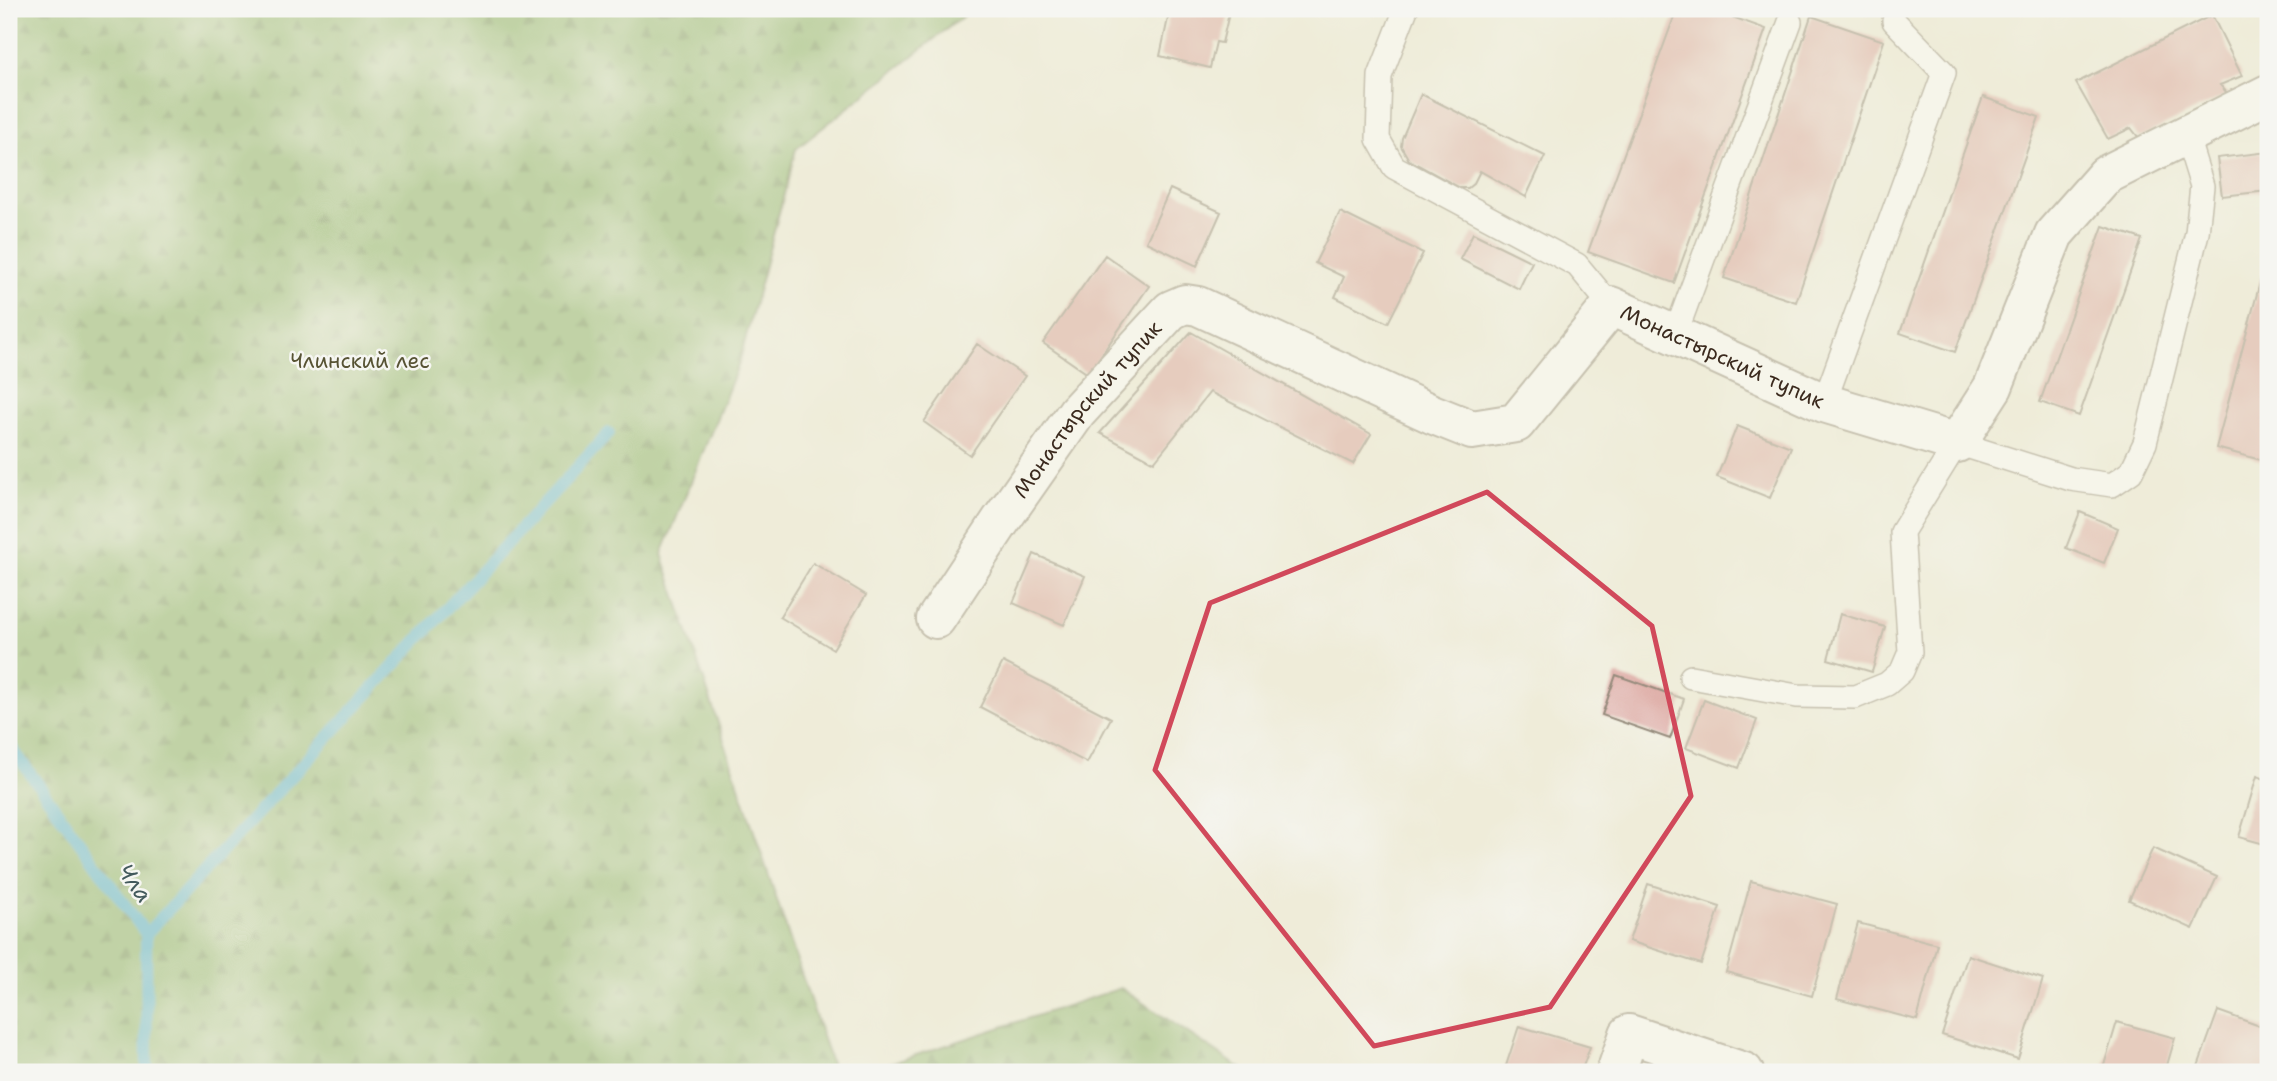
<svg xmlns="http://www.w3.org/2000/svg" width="2277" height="1081" font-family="'Shantell Sans',sans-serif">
<defs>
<pattern id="forest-firs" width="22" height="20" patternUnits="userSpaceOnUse" patternTransform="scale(1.75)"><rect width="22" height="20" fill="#89b268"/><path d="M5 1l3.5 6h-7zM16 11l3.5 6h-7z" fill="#719155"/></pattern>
</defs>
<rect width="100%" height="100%" fill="#f6f6f2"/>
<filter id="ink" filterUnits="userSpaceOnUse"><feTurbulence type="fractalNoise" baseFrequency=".0143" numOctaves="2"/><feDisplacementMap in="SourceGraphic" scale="14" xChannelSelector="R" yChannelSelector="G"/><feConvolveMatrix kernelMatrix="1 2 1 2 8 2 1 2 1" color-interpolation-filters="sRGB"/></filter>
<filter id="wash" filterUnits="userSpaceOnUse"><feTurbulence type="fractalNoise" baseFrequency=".00686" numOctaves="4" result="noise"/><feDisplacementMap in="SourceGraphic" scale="28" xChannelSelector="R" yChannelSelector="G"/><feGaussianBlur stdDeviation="1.57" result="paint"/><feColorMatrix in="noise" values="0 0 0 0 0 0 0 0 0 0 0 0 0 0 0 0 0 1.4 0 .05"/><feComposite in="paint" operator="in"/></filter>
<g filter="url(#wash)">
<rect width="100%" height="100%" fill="#efecd9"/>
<path fill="url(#forest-firs)" stroke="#626e43" stroke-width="2" d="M 9,9 L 972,9 L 796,149 L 739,363 L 662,554 L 834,1072 L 9,1072 Z
M 1121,988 L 1246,1072 L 864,1072 Z"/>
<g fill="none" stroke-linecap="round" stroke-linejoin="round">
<path stroke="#51b0d0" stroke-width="12" d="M 9,744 L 146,934 L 147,1072
M 146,934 L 609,433"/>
</g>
<g id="blocks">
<path fill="#dca49e" d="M 1170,9 L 1230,9 L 1222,43 L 1216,42 L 1210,68 L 1160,56 Z
M 1677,9 L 1710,9 L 1766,29 L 1674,283 L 1588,252 Z
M 2212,15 L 2242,76 L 2220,85 L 2228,94 L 2139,138 L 2131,128 L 2108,139 L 2076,83 Z
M 1811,16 L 1884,41 L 1796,302 L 1724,278 Z
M 1421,94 L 1545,156 L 1526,197 L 1480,171 L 1474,183 L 1468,188 L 1460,188 L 1409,160 L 1401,146 L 1402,138 Z
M 1983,97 L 2039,117 L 1955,352 L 1900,333 Z
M 2268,152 L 2268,191 L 2222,196 L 2217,158 Z
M 1170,189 L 1221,212 L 1197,266 L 1146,242 Z
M 1340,212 L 1423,253 L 1388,323 L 1335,297 L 1344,277 L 1315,263 Z
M 2103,226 L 2142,239 L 2079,416 L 2040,402 Z
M 1473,233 L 1532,262 L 1519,289 L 1460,259 Z
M 1105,255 L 1149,286 L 1088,374 L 1043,343 Z
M 2267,256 L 2268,256 L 2268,462 L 2216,448 Z
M 1191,332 L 1371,434 L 1353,464 L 1210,392 L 1154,462 L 1100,433 Z
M 977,344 L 1025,376 L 970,455 L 924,422 Z
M 1737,426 L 1791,447 L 1770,498 L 1717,477 Z
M 2080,512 L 2118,528 L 2104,563 L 2066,548 Z
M 1034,554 L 1085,576 L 1064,625 L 1013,603 Z
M 813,563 L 866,595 L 833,649 L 780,617 Z
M 1840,614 L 1885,627 L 1872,672 L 1828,659 Z
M 1003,662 L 1111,718 L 1087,763 L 980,707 Z
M 1616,675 L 1684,699 L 1670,739 L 1602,715 Z
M 1704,700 L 1757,720 L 1739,768 L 1686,748 Z
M 2257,776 L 2268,780 L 2268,845 L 2239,837 Z
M 2153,848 L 2217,877 L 2193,929 L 2129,900 Z
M 1751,881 L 1837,904 L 1812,996 L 1726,972 Z
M 1648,884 L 1720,907 L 1701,964 L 1629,941 Z
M 1858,923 L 1937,944 L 1917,1020 L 1837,999 Z
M 1968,955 L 2043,979 L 2018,1059 L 1942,1035 Z
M 2218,1011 L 2268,1029 L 2268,1072 L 2196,1072 Z
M 2117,1022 L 2175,1038 L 2165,1072 L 2102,1072 Z
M 1519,1026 L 1590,1047 L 1581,1072 L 1504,1072 Z"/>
</g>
</g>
<g filter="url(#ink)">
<use href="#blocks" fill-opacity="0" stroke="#958b7c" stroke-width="2"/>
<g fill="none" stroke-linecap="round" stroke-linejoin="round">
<defs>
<path id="service" d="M 1406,9 L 1380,76 L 1378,139 L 1394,167 L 1577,265 L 1611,306
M 1675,335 L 1790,22
M 1824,403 L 1944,73 L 1894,21
M 1691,677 L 1797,696 L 1855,697 L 1887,684 L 1902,671 L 1910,652 L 1902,532 L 1957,443 L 2071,479 L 2112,485 L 2131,472 L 2145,443 L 2197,233 L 2202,186 L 2186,134"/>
<g id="minor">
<path id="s1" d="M 936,619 L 1000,522 L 1077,412 L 1171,310 L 1185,304 L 1198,306 L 1432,414 L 1472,430 L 1516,423 L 1611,306 L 1824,403 L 1957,443 L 1993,387 L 2054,234 L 2106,175 L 2268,94"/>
<path d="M 1616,1072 L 1629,1034 L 1744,1072"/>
</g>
</defs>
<use href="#service" stroke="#958b7c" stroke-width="26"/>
<use href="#minor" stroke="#958b7c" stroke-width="42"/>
<use href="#service" stroke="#fff" stroke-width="23"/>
<use href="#minor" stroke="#fff" stroke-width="38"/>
</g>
</g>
<path d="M0 0H2277V1081H0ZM 1487,492 L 1652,626 L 1691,796 L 1550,1007 L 1374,1046 L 1155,770 L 1210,603 Z" fill="#efecd9" fill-opacity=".55" fill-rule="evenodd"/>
<path fill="none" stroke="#d1495b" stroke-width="5" stroke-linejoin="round" d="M 1487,492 L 1652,626 L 1691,796 L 1550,1007 L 1374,1046 L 1155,770 L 1210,603 Z"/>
<g text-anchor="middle" stroke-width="5" stroke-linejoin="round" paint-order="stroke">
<g font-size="21" fill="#3b2a1e" stroke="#f6f6f2">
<text dy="7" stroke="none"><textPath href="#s1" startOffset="1036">Монастырский тупик</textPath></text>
<text dy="7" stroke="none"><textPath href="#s1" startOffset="259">Монастырский тупик</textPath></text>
</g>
<g font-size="21" fill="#575334" stroke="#f6f6f2">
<text x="360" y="368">Члинский лес</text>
</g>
<g font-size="23" font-style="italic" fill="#43595c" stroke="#f6f6f2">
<text transform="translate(135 883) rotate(54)" y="8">Чла</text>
</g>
</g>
<rect width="2277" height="1081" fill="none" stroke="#f6f6f2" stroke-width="35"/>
</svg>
